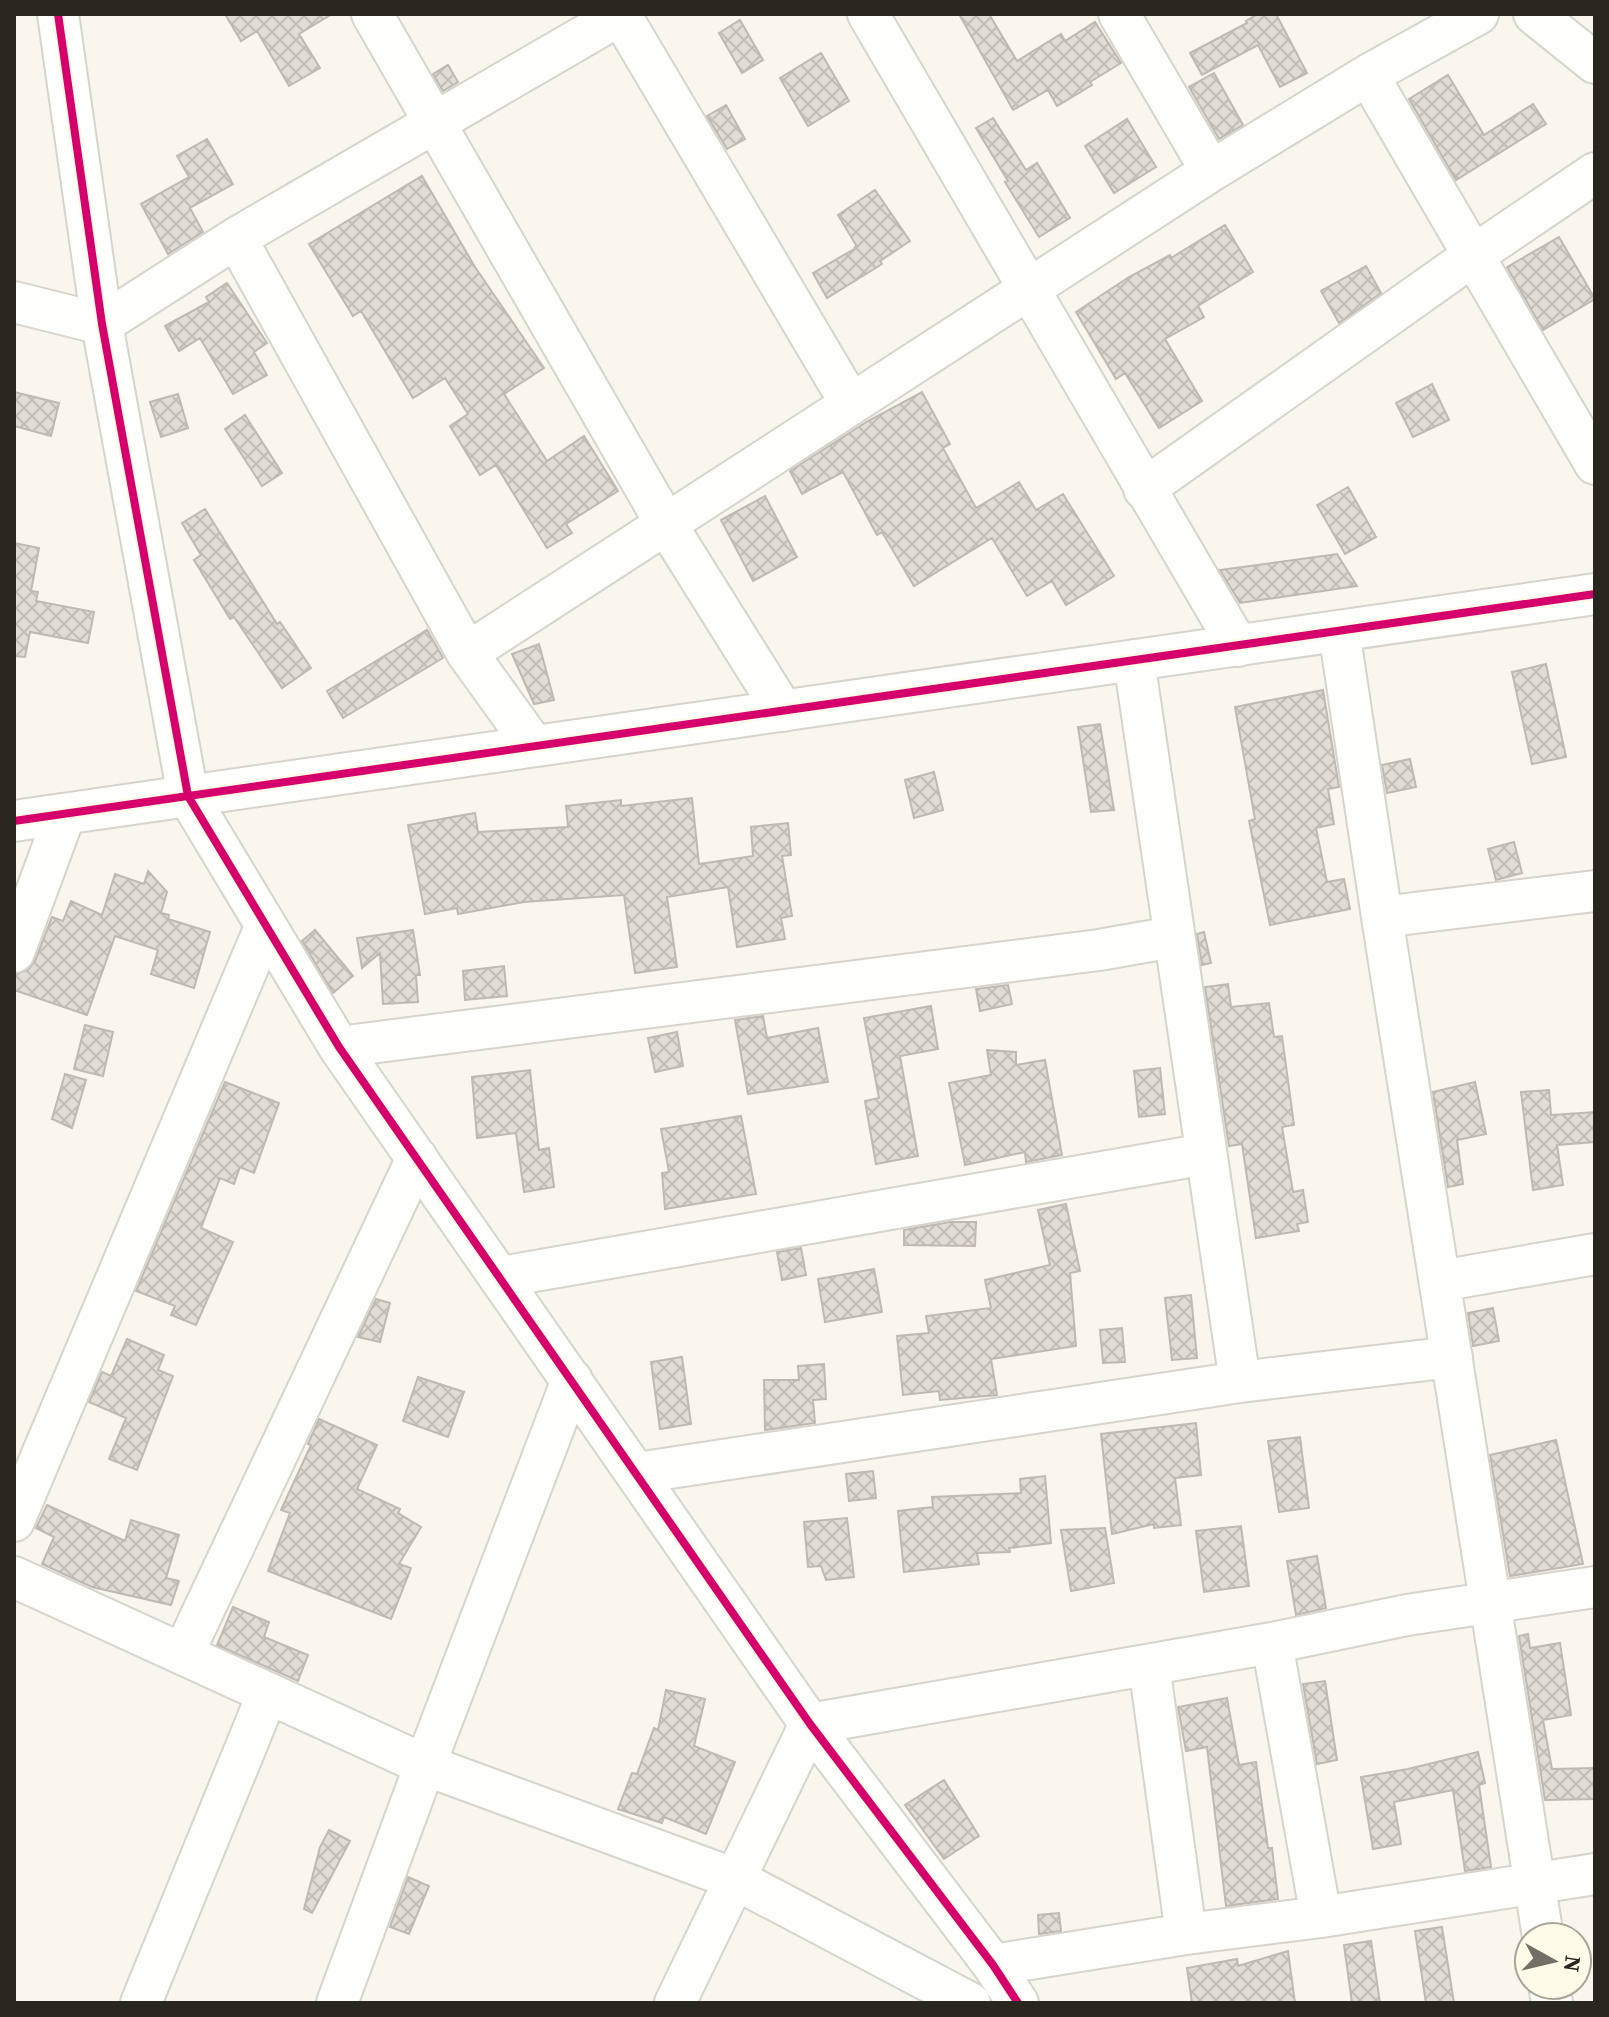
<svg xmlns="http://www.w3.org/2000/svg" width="1609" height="2017" font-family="'Source Serif 4',serif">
<defs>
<pattern id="building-cross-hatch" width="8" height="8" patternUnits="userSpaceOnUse" patternTransform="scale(2)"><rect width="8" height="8" fill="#e2dcd6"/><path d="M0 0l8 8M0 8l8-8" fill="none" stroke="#c2bdb7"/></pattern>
</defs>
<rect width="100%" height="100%" fill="#f9f6ed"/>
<path fill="url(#building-cross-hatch)" stroke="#bfb9b3" stroke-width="2" d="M 225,14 L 332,14 L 299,34 L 320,68 L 289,86 L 257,31 L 241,41 Z
M 959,14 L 989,14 L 1017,61 L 1061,34 L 1065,41 L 1095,22 L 1121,63 L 1090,82 L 1092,85 L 1057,106 L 1048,90 L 1013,110 Z
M 1258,14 L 1276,14 L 1307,73 L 1280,87 L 1258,45 L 1202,75 L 1190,53 L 1247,23 L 1246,21 Z
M 740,20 L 763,60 L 742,73 L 719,33 Z
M 821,53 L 849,101 L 808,126 L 780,78 Z
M 448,65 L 458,82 L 443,91 L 433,74 Z
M 1214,73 L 1243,125 L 1219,139 L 1189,87 Z
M 1448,75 L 1484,135 L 1533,104 L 1546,124 L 1456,180 L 1409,99 Z
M 726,105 L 745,139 L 727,149 L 707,116 Z
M 993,118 L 1026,170 L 1037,163 L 1070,218 L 1039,237 L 1005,182 L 1008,181 L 976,128 Z
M 1127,119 L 1156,167 L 1114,193 L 1085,146 Z
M 207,139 L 233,184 L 190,208 L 203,232 L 168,254 L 141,204 L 189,177 L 177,156 Z
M 422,176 L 475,267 L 544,368 L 504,394 L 547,461 L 584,436 L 618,491 L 566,524 L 572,533 L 547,548 L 496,465 L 480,475 L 450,426 L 468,414 L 445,378 L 413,398 L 361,311 L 353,316 L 309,244 Z
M 875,190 L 910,241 L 880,261 L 882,264 L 827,298 L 813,273 L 854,249 L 856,245 L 838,215 Z
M 1225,225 L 1253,272 L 1198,306 L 1204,317 L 1165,339 L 1202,401 L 1159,428 L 1125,373 L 1116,379 L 1076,312 L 1129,277 L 1170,255 L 1171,258 Z
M 1559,237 L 1595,299 L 1543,330 L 1507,267 Z
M 1366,266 L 1381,293 L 1339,323 L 1321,291 Z
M 227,283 L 267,343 L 254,352 L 267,375 L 233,394 L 200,338 L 179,351 L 165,326 L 209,302 L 206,297 Z
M 1432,384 L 1449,420 L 1413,437 L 1396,403 Z
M 14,392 L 59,403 L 51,436 L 14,426 Z
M 922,392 L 950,444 L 943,448 L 976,508 L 1019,482 L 1036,510 L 1063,494 L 1114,576 L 1066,605 L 1052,581 L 1027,596 L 992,538 L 914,586 L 882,532 L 877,535 L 843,472 L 802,494 L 790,471 L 868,421 Z
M 178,394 L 188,428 L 161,437 L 150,402 Z
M 245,415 L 282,473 L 262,486 L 225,429 Z
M 1348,487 L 1376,537 L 1345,554 L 1317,505 Z
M 765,496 L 797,557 L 753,581 L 721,520 Z
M 205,509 L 277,624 L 280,622 L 311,668 L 282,688 L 234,617 L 230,619 L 194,560 L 201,555 L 182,523 Z
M 14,543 L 39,548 L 31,591 L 38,592 L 36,601 L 94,612 L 88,643 L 30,632 L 25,657 L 14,656 Z
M 1337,554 L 1357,586 L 1240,603 L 1220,570 Z
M 427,630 L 443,658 L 343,718 L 327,691 Z
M 539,644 L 554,700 L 534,704 L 512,654 Z
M 1546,664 L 1566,757 L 1532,764 L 1512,672 Z
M 1323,690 L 1339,787 L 1328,789 L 1334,824 L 1316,828 L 1327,882 L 1344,879 L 1350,909 L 1270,925 L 1249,821 L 1255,819 L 1235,707 Z
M 1100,724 L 1114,810 L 1091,812 L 1078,727 Z
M 1410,759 L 1416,787 L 1387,793 L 1382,765 Z
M 934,772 L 943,810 L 914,818 L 905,780 Z
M 692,798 L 699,864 L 753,856 L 751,827 L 788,823 L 791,855 L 782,856 L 792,916 L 781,918 L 785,939 L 737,947 L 728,887 L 667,897 L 677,967 L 635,973 L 624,895 L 524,902 L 458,914 L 457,908 L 425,914 L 408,825 L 475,813 L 478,832 L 568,827 L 566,806 L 621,800 L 621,806 Z
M 1514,842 L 1522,873 L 1496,880 L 1488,849 Z
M 148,871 L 167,892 L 161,913 L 169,915 L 168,919 L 210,932 L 194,988 L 151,974 L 158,950 L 115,936 L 87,1015 L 14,990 L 14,974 L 28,970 L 35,961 L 52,917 L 63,921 L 71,901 L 102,915 L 115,874 L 144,884 Z
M 315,930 L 353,976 L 333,993 L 302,941 Z
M 413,930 L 420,975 L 416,975 L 418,1002 L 383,1004 L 380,953 L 362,968 L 357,938 Z
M 1204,932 L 1211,963 L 1202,965 L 1197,934 Z
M 504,966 L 507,996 L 465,1000 L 463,971 Z
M 1228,984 L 1231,1007 L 1269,1003 L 1274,1037 L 1282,1036 L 1294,1125 L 1282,1127 L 1293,1192 L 1303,1190 L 1308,1222 L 1297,1224 L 1299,1231 L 1256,1238 L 1242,1144 L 1229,1146 L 1205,987 Z
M 1008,985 L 1012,1004 L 980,1011 L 976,989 Z
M 931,1006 L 938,1049 L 900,1056 L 918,1156 L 876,1164 L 865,1101 L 879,1098 L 864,1018 Z
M 763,1016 L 767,1038 L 818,1028 L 828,1082 L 748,1094 L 735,1020 Z
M 85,1025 L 113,1032 L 103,1076 L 74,1069 Z
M 677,1032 L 683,1066 L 655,1072 L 648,1038 Z
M 987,1050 L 1016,1052 L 1016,1065 L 1045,1060 L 1062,1155 L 1026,1162 L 1025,1152 L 965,1165 L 949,1083 L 991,1075 Z
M 1160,1068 L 1165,1114 L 1139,1117 L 1134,1071 Z
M 530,1070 L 539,1150 L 549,1148 L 554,1187 L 524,1192 L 516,1133 L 477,1138 L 472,1077 Z
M 65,1074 L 86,1080 L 72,1128 L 52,1119 Z
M 225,1082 L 279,1103 L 254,1173 L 240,1167 L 234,1184 L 220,1178 L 201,1228 L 233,1242 L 196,1325 L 171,1315 L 175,1306 L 136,1291 Z
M 1475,1082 L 1486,1134 L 1457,1140 L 1463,1184 L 1448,1187 L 1433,1092 Z
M 1549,1090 L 1551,1115 L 1595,1112 L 1595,1142 L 1557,1145 L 1563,1185 L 1533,1190 L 1521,1092 Z
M 741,1116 L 756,1194 L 665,1209 L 662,1173 L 669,1172 L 661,1129 Z
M 1066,1204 L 1080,1271 L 1070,1273 L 1076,1346 L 991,1359 L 997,1395 L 940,1400 L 939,1391 L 903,1395 L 897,1336 L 929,1333 L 926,1316 L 991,1308 L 985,1280 L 1050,1265 L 1038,1210 Z
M 950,1222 L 976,1222 L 975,1246 L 904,1245 L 904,1230 Z
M 801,1248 L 806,1275 L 782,1280 L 777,1252 Z
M 874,1269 L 882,1312 L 825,1322 L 818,1279 Z
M 1191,1295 L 1197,1358 L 1172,1360 L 1165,1298 Z
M 376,1299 L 390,1303 L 380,1342 L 358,1337 Z
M 1493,1308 L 1499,1341 L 1473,1346 L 1468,1313 Z
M 1122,1328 L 1125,1362 L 1103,1363 L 1100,1330 Z
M 127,1339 L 164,1355 L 158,1370 L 173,1376 L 137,1470 L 109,1459 L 126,1418 L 89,1402 L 102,1372 L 111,1376 Z
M 682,1357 L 691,1424 L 660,1429 L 651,1362 Z
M 824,1364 L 826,1399 L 813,1400 L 815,1423 L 765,1430 L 764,1380 L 799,1380 L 798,1366 Z
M 418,1377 L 464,1392 L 448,1437 L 403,1421 Z
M 319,1419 L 377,1445 L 357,1489 L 400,1509 L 398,1513 L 421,1527 L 399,1564 L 411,1568 L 391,1619 L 268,1571 L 290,1513 L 281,1510 L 311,1445 L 308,1444 Z
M 1196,1423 L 1201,1475 L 1175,1478 L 1181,1525 L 1154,1528 L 1154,1524 L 1112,1534 L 1101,1434 Z
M 1300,1437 L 1309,1508 L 1279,1512 L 1268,1441 Z
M 1556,1440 L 1583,1564 L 1510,1576 L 1490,1455 Z
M 873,1471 L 876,1498 L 849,1501 L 846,1474 Z
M 1045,1476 L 1051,1543 L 1009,1548 L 1010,1552 L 977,1553 L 979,1564 L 904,1572 L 898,1511 L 933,1507 L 932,1497 L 1021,1493 L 1020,1479 Z
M 47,1505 L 125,1541 L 131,1520 L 179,1535 L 166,1578 L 179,1581 L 171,1605 L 92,1587 L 42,1564 L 54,1537 L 36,1528 Z
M 847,1518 L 854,1577 L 826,1580 L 821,1566 L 808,1567 L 804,1522 Z
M 1241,1526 L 1249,1586 L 1204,1592 L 1196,1531 Z
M 1105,1528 L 1114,1583 L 1071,1591 L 1061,1530 Z
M 1317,1556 L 1326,1608 L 1296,1615 L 1287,1561 Z
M 233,1607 L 269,1622 L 264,1637 L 308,1655 L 298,1681 L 217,1645 Z
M 1528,1634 L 1530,1648 L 1560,1643 L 1571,1715 L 1543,1720 L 1552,1769 L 1595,1768 L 1595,1799 L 1545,1800 L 1519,1636 Z
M 1325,1681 L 1337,1760 L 1317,1764 L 1303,1684 Z
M 666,1690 L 705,1699 L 694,1746 L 735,1762 L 706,1834 L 664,1817 L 662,1823 L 618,1809 L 632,1773 L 637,1774 L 654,1728 L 658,1730 Z
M 1227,1698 L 1239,1765 L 1256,1762 L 1268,1848 L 1272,1848 L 1278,1899 L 1226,1906 L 1207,1747 L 1186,1751 L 1178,1707 Z
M 1478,1752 L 1485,1783 L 1479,1785 L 1491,1867 L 1465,1871 L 1453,1790 L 1394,1802 L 1401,1844 L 1373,1849 L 1361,1777 L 1408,1769 Z
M 944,1780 L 979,1836 L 944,1859 L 905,1805 Z
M 329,1830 L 350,1841 L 312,1913 L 304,1909 L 320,1847 Z
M 408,1877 L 429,1886 L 409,1934 L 390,1927 Z
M 1059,1913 L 1061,1931 L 1039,1934 L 1038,1915 Z
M 1442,1927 L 1454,2003 L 1426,2003 L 1415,1931 Z
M 1371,1941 L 1380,2003 L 1352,2003 L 1344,1945 Z
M 1288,1951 L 1295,2003 L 1192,2003 L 1187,1968 L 1237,1959 L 1238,1966 Z"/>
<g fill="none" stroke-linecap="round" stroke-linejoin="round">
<defs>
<path id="minor" d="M 58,14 L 102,324 L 188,796 L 339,1047 L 810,1724 L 993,1965 L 1018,2003
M 372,14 L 666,524 L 783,711
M 620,14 L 851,404
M 868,14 L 1238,646
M 1119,14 L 1211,171
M 1534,14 L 1595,63
M 1368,75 L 1595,464
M 236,238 L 467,653
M 14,302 L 102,324 L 236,238 L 622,14
M 1144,489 L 1474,255 L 1595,173
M 1339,631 L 1382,917 L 1543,1937
M 1134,660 L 1240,1382
M 534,746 L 467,653 L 1211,171 L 1368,75 L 1478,14
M 14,821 L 1595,594
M 1382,917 L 1595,891
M 14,952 L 65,814
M 339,1047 L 1099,950 L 1173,937
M 501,1277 L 1206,1154
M 1440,1281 L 1595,1254
M 637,1473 L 1240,1382 L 1452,1357
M 14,1521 L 265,927
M 14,1577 L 425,1765 L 735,1879 L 970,2003
M 1272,1643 L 1321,1917
M 183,1654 L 417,1158
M 1149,1665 L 1186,1934
M 993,1965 L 1186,1934 L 1321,1917 L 1595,1874
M 1549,1985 L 1552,2003
M 141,2003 L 268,1693
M 337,2003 L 425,1765 L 572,1380
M 675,2003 L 810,1724 L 1272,1643 L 1407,1615 L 1595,1587"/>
</defs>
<use href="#minor" stroke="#d6d4cb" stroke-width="44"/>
<use href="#minor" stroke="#fefefc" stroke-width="40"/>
<defs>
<path id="cycleway" d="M 58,14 L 102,324 L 188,796 L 339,1047 L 810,1724 L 993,1965 L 1018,2003
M 14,821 L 1595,594"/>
</defs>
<use href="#cycleway" stroke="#fefae8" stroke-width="13"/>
<use href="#cycleway" stroke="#d6006c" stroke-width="8"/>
</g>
<rect width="1609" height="2017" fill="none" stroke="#28261e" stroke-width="32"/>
<g transform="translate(1553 1961) rotate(98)"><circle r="38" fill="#fefae8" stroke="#a8a597" stroke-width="2"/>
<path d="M0-6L14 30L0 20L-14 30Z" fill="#716f66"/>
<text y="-12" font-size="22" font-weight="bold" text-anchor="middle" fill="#28261e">N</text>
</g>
</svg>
